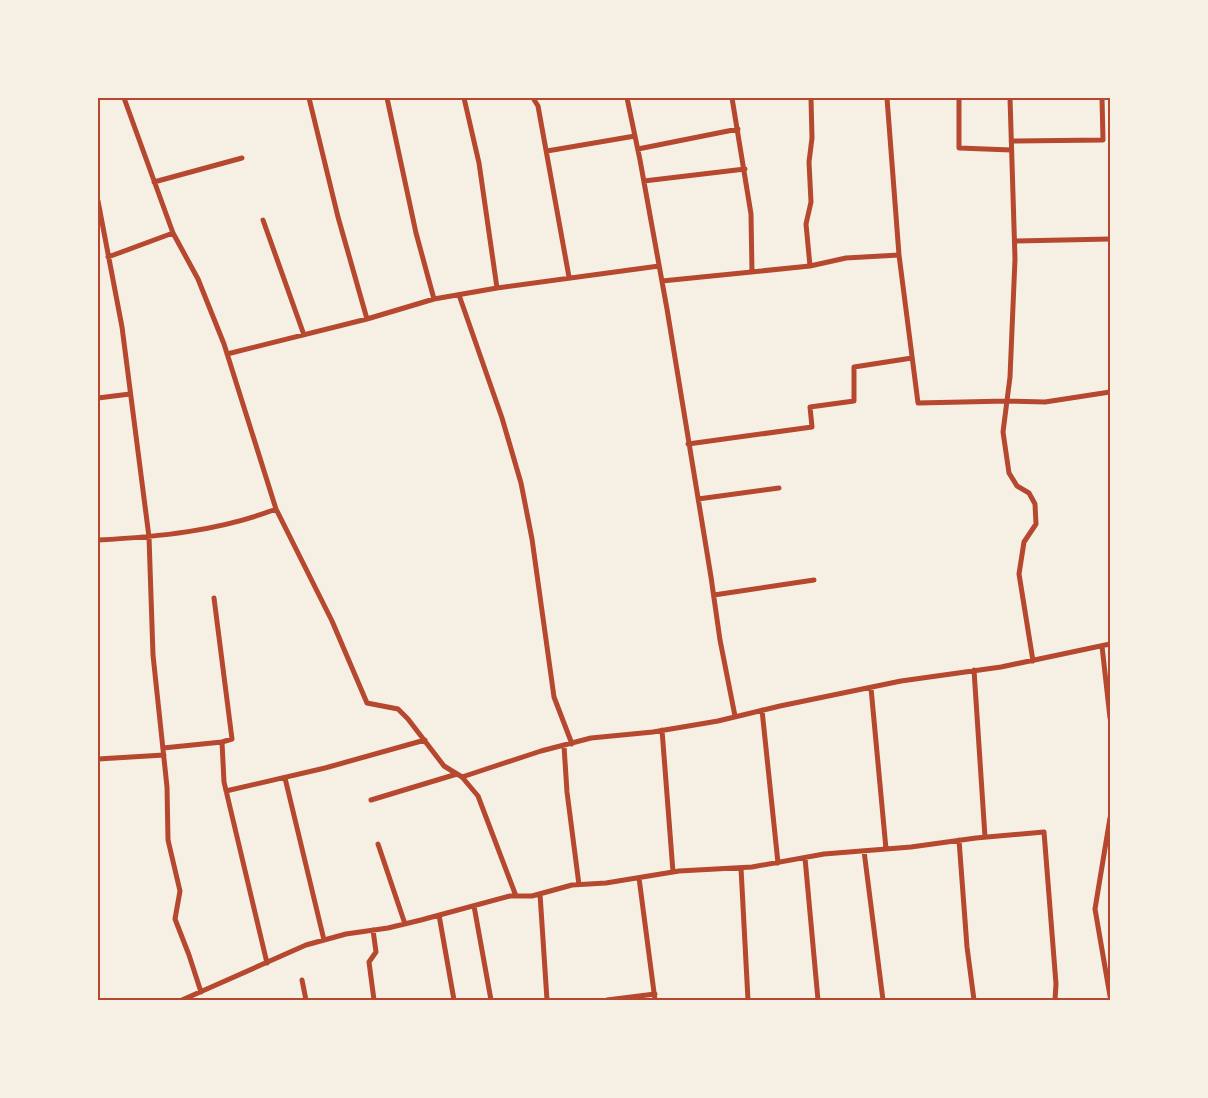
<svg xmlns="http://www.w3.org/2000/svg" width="1208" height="1098" font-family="'Roboto Condensed',sans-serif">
<rect width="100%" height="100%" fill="#f6efe4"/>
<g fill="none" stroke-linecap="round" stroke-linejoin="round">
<path stroke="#b5482f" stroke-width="5" d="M 124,98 L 173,233 L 198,279 L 224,344 L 276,509 L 332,621 L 367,703 L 398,709 L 408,719 L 444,766 L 462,777 L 478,796 L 516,896
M 309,98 L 338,217 L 367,319
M 387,98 L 416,233 L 434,299
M 464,98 L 479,163 L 497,288
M 533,98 L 538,106 L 569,277
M 627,98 L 640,160 L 667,309 L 711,577 L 720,640 L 735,716
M 732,98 L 751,214 L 752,272
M 887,98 L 899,255 L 918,403 L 1007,401 L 1045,402 L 1110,392
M 959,98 L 959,148 L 1011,150
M 1010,98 L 1015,259 L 1010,377 L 1003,432 L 1009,473 L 1017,486 L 1029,493 L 1035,504 L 1036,524 L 1024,542 L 1019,574 L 1033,661
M 1011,141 L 1103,140 L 1102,98
M 638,149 L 738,129
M 547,151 L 635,136
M 644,181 L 745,169
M 154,182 L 242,158
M 98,201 L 122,327 L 149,537 L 153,655 L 167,787 L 168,840 L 180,891 L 175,919 L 189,955 L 201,992
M 263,220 L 304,335
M 1015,241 L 1110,239
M 108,257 L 173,233
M 810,266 L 806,224 L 811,202 L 809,162 L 812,138 L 811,98
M 662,281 L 810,266 L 846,258 L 899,255
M 459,295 L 502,418 L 521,483 L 532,539 L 554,697 L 572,744
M 227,354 L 367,319 L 434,299 L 497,288 L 659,266
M 98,398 L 130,394
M 688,444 L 812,427 L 810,407 L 854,401 L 854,367 L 912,358
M 698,499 L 779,488
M 98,540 C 157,537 220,531 276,509
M 714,595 L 814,580
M 214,598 L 232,739 L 222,742
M 1102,646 L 1110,718
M 974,670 L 985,837
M 871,688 L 886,849
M 762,710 L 778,863
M 662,730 L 673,872
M 564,746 L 567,792 L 579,885
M 163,748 L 222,742 L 224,782 L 267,963
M 98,759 L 164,755
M 462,777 L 541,751 L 591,738 L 653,732 L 718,721 L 780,706 L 901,681 L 1001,667 L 1110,644
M 285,778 L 324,940
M 226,791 L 325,768 L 425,740
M 371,800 L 457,774
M 1110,818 L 1095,909 L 1110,996
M 959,840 L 967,947 L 974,1000
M 378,844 L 405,924
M 864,851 L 883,1000
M 805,858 L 818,1000
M 741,868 L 748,1000
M 639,878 L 655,1000
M 540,894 L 547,1000
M 474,906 L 491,1000
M 439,915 L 454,1000
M 373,930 L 376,952 L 369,962 L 374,1000
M 302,980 L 306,1000
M 182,1000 L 306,945 L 346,934 L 388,928 L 421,920 L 510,896 L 532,896 L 572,885 L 606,883 L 679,871 L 752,867 L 824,854 L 911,847 L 976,838 L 1044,832 L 1056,984 L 1055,1000
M 607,1000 L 655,994"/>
</g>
<rect width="1208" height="1098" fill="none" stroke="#f6efe4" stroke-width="198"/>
<rect x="99" y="99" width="1010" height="900" fill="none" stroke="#b5482f" stroke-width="2"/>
</svg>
